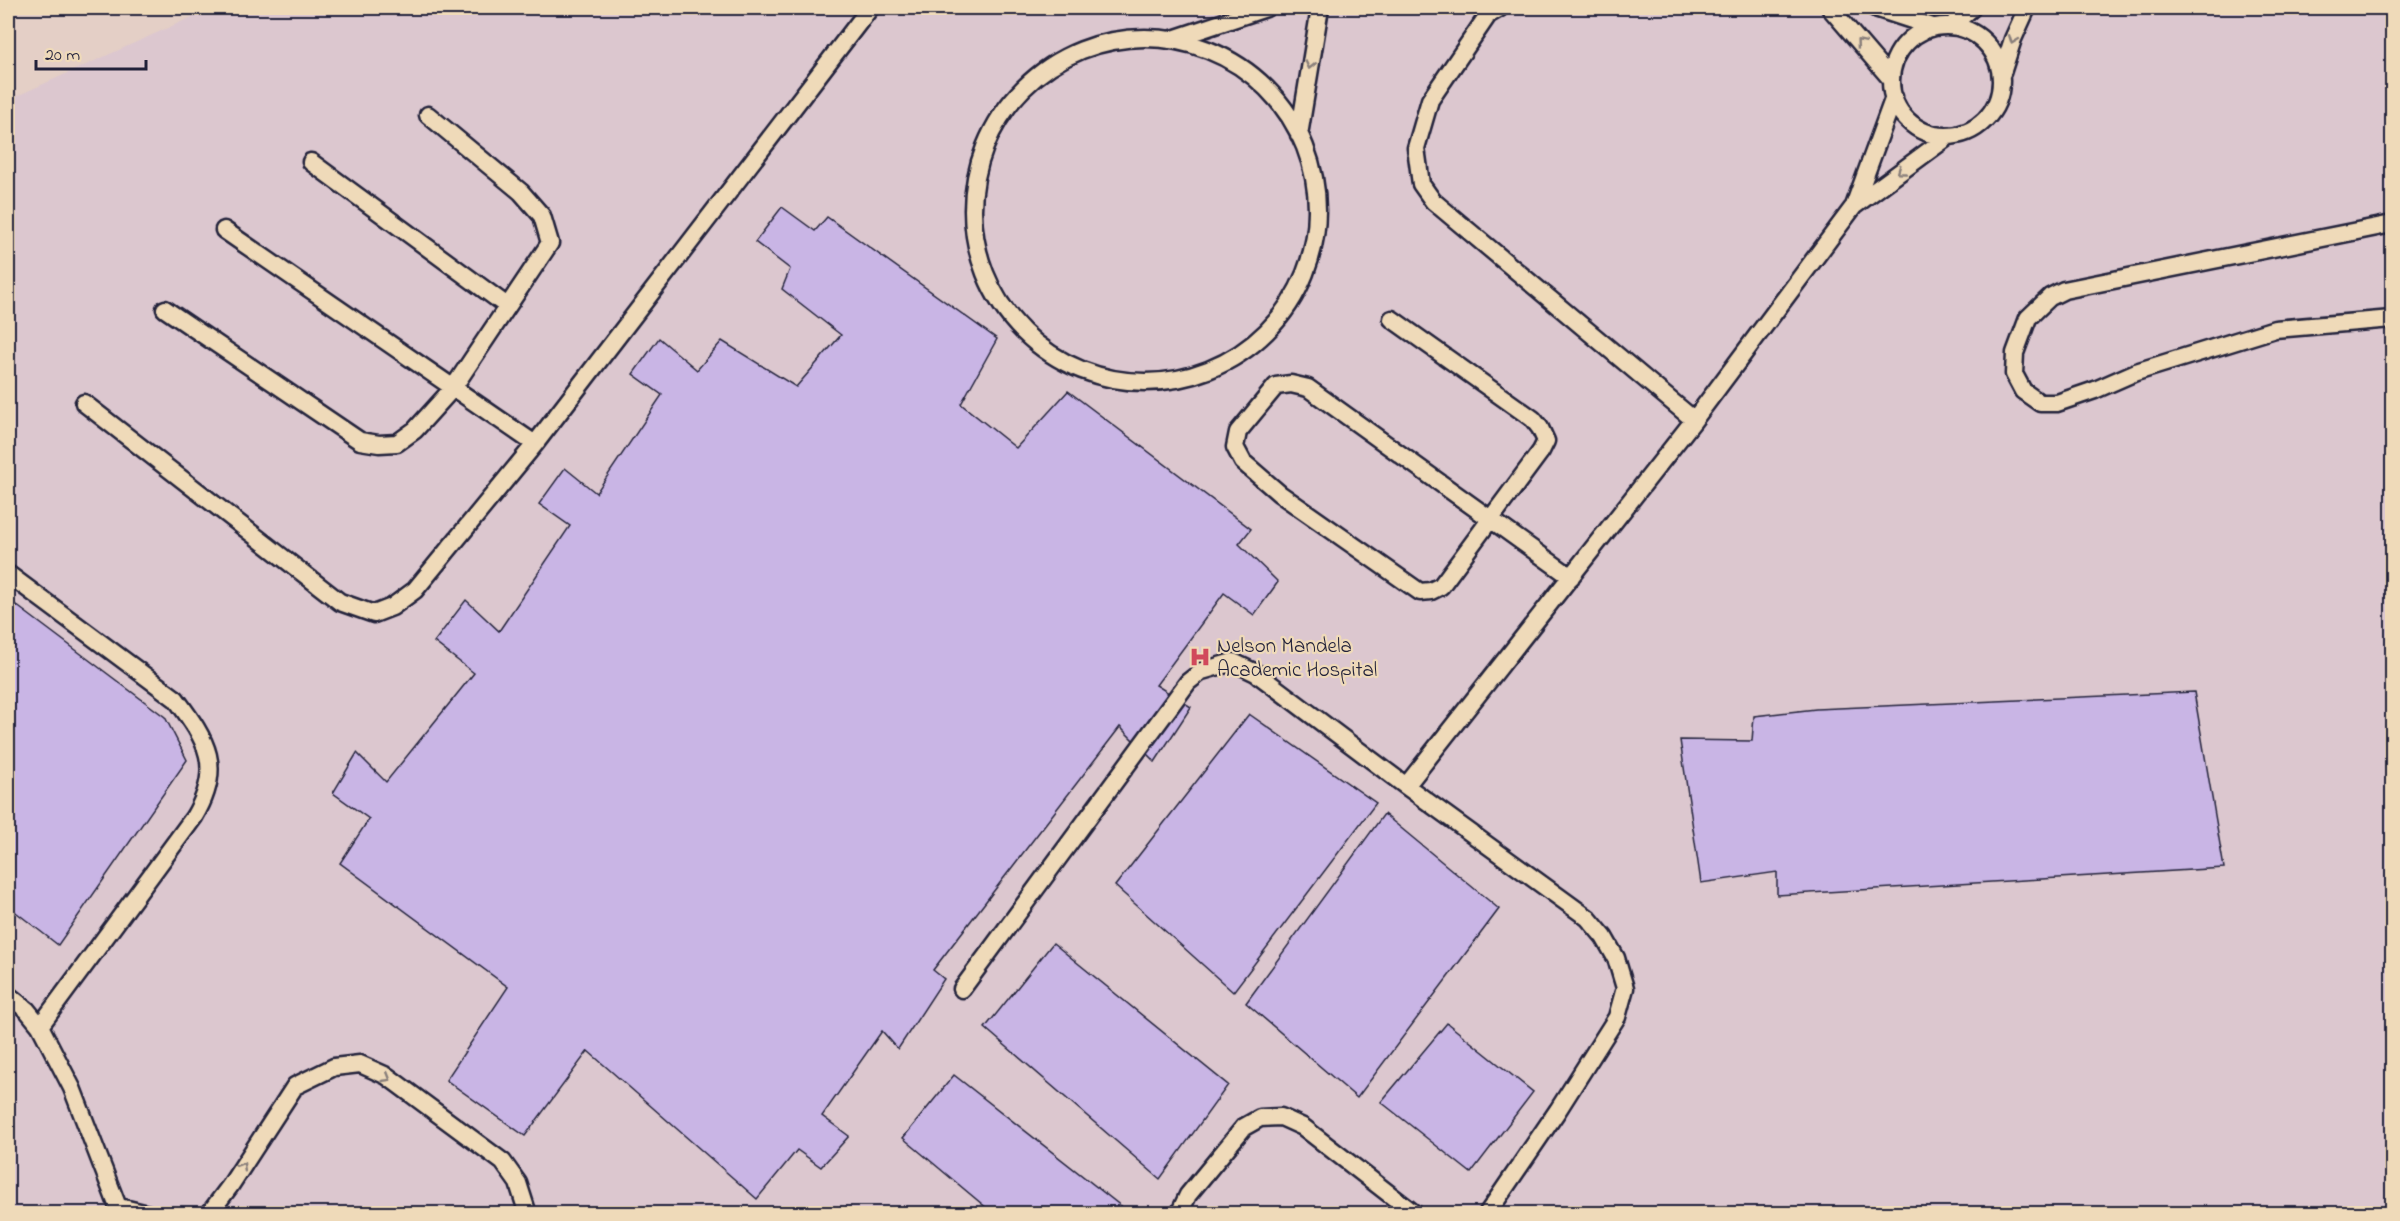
<svg xmlns="http://www.w3.org/2000/svg" width="2400" height="1221" font-family="'Indie Flower',sans-serif">
<rect width="100%" height="100%" fill="#e4cfc6"/>
<filter id="ink" filterUnits="userSpaceOnUse"><feTurbulence type="fractalNoise" baseFrequency=".0167" numOctaves="2"/><feDisplacementMap in="SourceGraphic" scale="12" xChannelSelector="R" yChannelSelector="G"/><feConvolveMatrix kernelMatrix="1 2 1 2 8 2 1 2 1" color-interpolation-filters="sRGB"/></filter>
<g filter="url(#ink)">
<path fill="#dcc7cf" d="M 212,8 L 2392,8 L 2392,1213 L 8,1213 L 8,100 Z"/>
<path fill="#c9b5e5" stroke="#22223b" stroke-width="1.5" d="M 782,207 L 815,231 L 827,217 L 997,339 L 961,404 L 1016,448 L 1068,391 L 1251,529 L 1239,544 L 1278,582 L 1254,615 L 1224,593 L 1156,685 L 1191,707 L 1155,762 L 1120,727 L 933,970 L 944,979 L 898,1049 L 882,1031 L 822,1116 L 849,1136 L 821,1167 L 797,1150 L 757,1199 L 588,1051 L 525,1136 L 446,1080 L 508,987 L 340,863 L 369,819 L 333,793 L 357,753 L 386,782 L 474,673 L 434,642 L 466,600 L 499,631 L 570,526 L 539,504 L 565,468 L 596,493 L 662,395 L 633,374 L 659,338 L 697,370 L 722,341 L 796,387 L 841,335 L 782,289 L 790,269 L 755,242 Z
M 8,599 L 165,717 L 187,760 L 58,945 L 8,906 Z
M 2194,692 L 2224,868 L 1777,895 L 1777,872 L 1701,883 L 1680,740 L 1752,741 L 1754,716 L 1816,709 Z
M 1249,714 L 1376,803 L 1233,992 L 1115,886 Z
M 1384,814 L 1499,909 L 1357,1098 L 1246,1003 Z
M 1053,943 L 1228,1085 L 1160,1179 L 985,1028 Z
M 1447,1023 L 1533,1092 L 1471,1173 L 1381,1102 Z
M 954,1075 L 1131,1214 L 994,1214 L 903,1138 Z"/>
<g fill="none" stroke-linecap="round" stroke-linejoin="round">
<defs>
<path id="lane" d="M 1500,8 L 1488,15 L 1430,100 L 1416,148 L 1421,184 L 1433,201 L 1694,420
M 1830,8 L 1891,79
M 1875,8 L 1933,27
M1891 81a55 55 0 1 1 110 0a55 55 0 1 1-110 0Z
M 1951,26 L 1972,8
M973 210a172 172 0 1 1 344 0a172 172 0 1 1-344 0Z
M 1170,40 L 1266,8
M 2002,73 L 2013,39 L 2027,8
M 1299,135 L 1320,8
M 311,162 L 507,306
M 1854,206 L 1949,136
M 2392,224 L 2064,290 L 2050,297 L 2028,318 L 2015,353 L 2014,374 L 2023,391 L 2040,403 L 2057,403 L 2095,390 L 2136,372 L 2275,329 L 2392,319
M 224,230 L 535,444
M 165,309 L 360,441 L 379,444 L 397,443 L 415,430 L 453,388 L 550,243 L 542,216 L 521,192 L 428,115
M 1392,319 L 1533,419 L 1540,428 L 1546,441 L 1541,451 L 1441,586 L 1431,591 L 1420,592 L 1280,494 L 1243,462 L 1235,447 L 1238,432 L 1276,386 L 1291,384 L 1308,388 L 1571,577
M 84,403 L 340,602 L 374,614 L 392,607 L 415,590 L 535,444 L 870,8
M 8,574 L 176,699 C 207,741 224,767 194,817 L 40,1026
M 962,989 L 1188,682 L 1202,671 L 1233,662 L 1256,673 L 1406,786
M 8,995 L 27,1010 L 40,1026 L 72,1088 L 118,1207 L 129,1214
M 119,1207 L 148,1214
M 209,1214 L 230,1186 L 295,1086 L 334,1067 L 360,1064 L 387,1076 L 503,1162 L 518,1183 L 526,1208 L 525,1214
M 1179,1214 L 1188,1195 L 1244,1127 L 1260,1118 L 1281,1117 L 1303,1127 L 1415,1214
M 1487,1214 L 1558,1110 L 1617,1017 L 1625,988 L 1616,958 L 1604,937 L 1588,918 L 1406,786 L 1694,420 L 1854,206 L 1894,97"/>
</defs>
<use href="#lane" stroke="#22223b" stroke-width="21"/>
<use href="#lane" stroke="#efdab9" stroke-width="16"/>
</g>
<defs><path id="oneway-chevron" d="M-2-3.5L2.5 0L-2 3.5" fill="none" stroke-width="1.6" stroke-linecap="round" stroke-linejoin="round" transform="scale(1.5)"/></defs>
<g stroke="#887e7a">
<use href="#oneway-chevron" transform="translate(2013 40) rotate(111)"/>
<use href="#oneway-chevron" transform="translate(1860 43) rotate(-130)"/>
<use href="#oneway-chevron" transform="translate(1310 65) rotate(103)"/>
<use href="#oneway-chevron" transform="translate(1901 171) rotate(144)"/>
<use href="#oneway-chevron" transform="translate(387 1078) rotate(31)"/>
<use href="#oneway-chevron" transform="translate(242 1166) rotate(-58)"/>
</g>
</g>
<defs>
<symbol id="hospital-bare" viewBox="-9 -9 18 18"><path d="M-5-5h3v3.5h4V-5h3V5h-3V1.5h-4V5h-3Z" fill="#d1495b" stroke="#efdab9" stroke-width="2.5" paint-order="stroke"/></symbol>
</defs>
<g fill-rule="evenodd">
<use href="#hospital-bare" x="1185" y="642" width="30" height="30"/>
</g>
<g text-anchor="middle" stroke-width="4.5" stroke-linejoin="round" paint-order="stroke">
<g font-size="21" fill="#22223b" stroke="#efdab9" text-anchor="start">
<text x="1217" y="652">Nelson Mandela<tspan x="1217" dy="24">Academic Hospital</tspan></text>
</g>
</g>
<rect width="2400" height="1221" fill="none" stroke="#efdab9" stroke-width="30"/>
<rect x="15" y="15" width="2370" height="1191" fill="none" stroke="#22223b" stroke-width="2" filter="url(#ink)"/>
<path d="M36 60v9h110v-9" fill="none" stroke="#22223b" stroke-width="3"/>
<text x="45" y="60" font-size="18" fill="#22223b" stroke="#efdab9" stroke-width="4.5" paint-order="stroke">20 m</text>
</svg>
